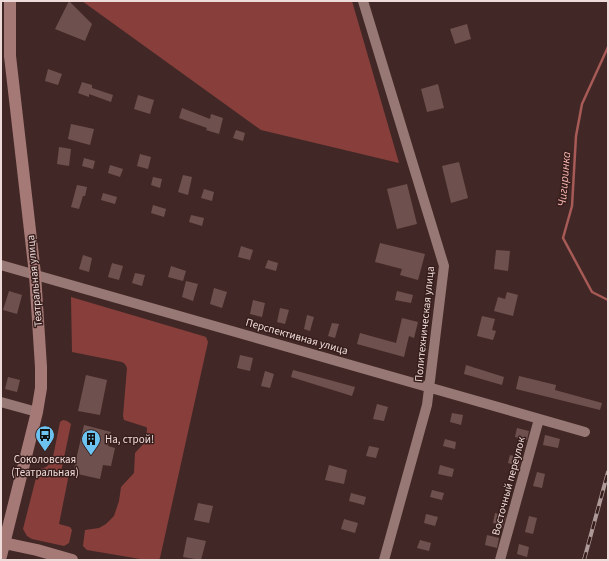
<svg xmlns="http://www.w3.org/2000/svg" width="609" height="561" font-family="'Source Sans 3',sans-serif">
<rect width="100%" height="100%" fill="#412826"/>
<path fill="#883f3b" d="M 82,1 L 352,1 L 399,163 L 261,130 Z
M 71,297 L 203,336 L 206,337 L 208,342 L 160,558 L 158,560 L 146,560 L 87,550 L 83,546 L 85,530 L 99,528 L 106,524 L 114,516 L 119,501 L 121,487 L 134,473 L 135,453 L 146,441 L 147,428 L 146,427 L 124,420 L 123,416 L 127,368 L 125,364 L 122,362 L 72,352 Z
M 63,420 L 67,421 L 71,424 L 61,472 L 69,474 L 59,524 L 70,527 L 72,530 L 69,543 L 64,546 L 32,539 L 27,536 L 23,529 L 38,470 L 46,467 L 52,462 L 60,422 Z"/>
<g fill="none" stroke-linecap="round" stroke-linejoin="round">
<path stroke="#a75a56" stroke-width="2.5" d="M 608,47 L 582,104 L 576,136 L 572,206 L 563,238 L 592,292 L 608,300"/>
</g>
<path fill="#6e514e" d="M 69,1 L 92,24 L 85,41 L 55,29 Z
M 467,24 L 471,39 L 455,44 L 450,29 Z
M 48,69 L 62,74 L 58,85 L 45,81 Z
M 82,82 L 92,85 L 92,88 L 113,95 L 111,102 L 89,94 L 89,97 L 78,93 Z
M 438,84 L 444,108 L 427,112 L 421,89 Z
M 138,95 L 154,100 L 150,114 L 134,109 Z
M 182,108 L 210,119 L 211,114 L 223,118 L 219,134 L 206,130 L 207,128 L 179,118 Z
M 71,124 L 94,129 L 90,145 L 68,139 Z
M 236,130 L 245,133 L 243,141 L 233,138 Z
M 59,147 L 71,149 L 69,166 L 57,164 Z
M 140,154 L 151,157 L 148,169 L 137,166 Z
M 84,158 L 95,161 L 93,169 L 82,166 Z
M 459,162 L 468,198 L 451,203 L 442,166 Z
M 110,165 L 123,169 L 120,177 L 108,173 Z
M 183,175 L 192,177 L 188,195 L 178,192 Z
M 153,177 L 162,179 L 160,188 L 151,185 Z
M 407,184 L 417,224 L 397,229 L 387,189 Z
M 77,185 L 87,187 L 85,196 L 83,196 L 79,209 L 71,207 Z
M 204,189 L 214,192 L 212,201 L 201,198 Z
M 103,193 L 117,197 L 115,204 L 101,200 Z
M 153,205 L 166,209 L 164,217 L 151,213 Z
M 191,215 L 204,218 L 202,226 L 189,222 Z
M 380,243 L 425,254 L 418,280 L 400,275 L 402,269 L 375,262 Z
M 241,246 L 253,250 L 250,260 L 238,257 Z
M 496,250 L 510,251 L 508,271 L 494,269 Z
M 83,255 L 92,258 L 89,272 L 79,269 Z
M 268,260 L 278,263 L 276,271 L 265,268 Z
M 112,263 L 123,266 L 119,280 L 108,277 Z
M 171,266 L 186,271 L 183,281 L 168,277 Z
M 135,273 L 145,275 L 142,286 L 132,283 Z
M 186,281 L 198,284 L 193,301 L 182,297 Z
M 214,288 L 227,292 L 222,308 L 210,304 Z
M 9,291 L 22,295 L 17,314 L 3,310 Z
M 397,291 L 413,295 L 411,303 L 395,300 Z
M 507,292 L 518,295 L 513,316 L 494,311 L 498,297 L 505,299 Z
M 253,300 L 265,303 L 262,317 L 250,314 Z
M 280,308 L 289,310 L 285,324 L 277,322 Z
M 307,315 L 314,317 L 310,331 L 304,329 Z
M 482,316 L 495,319 L 492,330 L 496,331 L 493,340 L 477,336 Z
M 402,318 L 418,322 L 414,338 L 409,336 L 404,357 L 357,344 L 360,333 L 396,343 Z
M 332,323 L 339,324 L 335,338 L 328,336 Z
M 240,355 L 253,358 L 250,371 L 237,368 Z
M 466,365 L 504,377 L 502,385 L 464,374 Z
M 293,370 L 355,387 L 352,396 L 291,377 Z
M 265,371 L 274,374 L 270,388 L 261,386 Z
M 86,375 L 107,380 L 100,415 L 78,411 Z
M 519,376 L 556,385 L 555,390 L 602,403 L 600,410 L 516,389 Z
M 8,377 L 20,380 L 17,392 L 5,389 Z
M 377,404 L 388,407 L 384,421 L 373,419 Z
M 452,413 L 463,415 L 461,425 L 450,422 Z
M 84,425 L 111,432 L 108,446 L 115,448 L 111,466 L 103,465 L 100,479 L 73,473 Z
M 517,428 L 529,431 L 527,440 L 515,437 Z
M 545,435 L 560,439 L 558,448 L 543,445 Z
M 445,439 L 456,442 L 455,449 L 443,446 Z
M 369,446 L 379,448 L 376,458 L 366,456 Z
M 510,455 L 521,458 L 519,466 L 508,463 Z
M 329,465 L 347,470 L 344,484 L 325,480 Z
M 440,465 L 454,469 L 452,477 L 438,474 Z
M 537,472 L 545,474 L 542,488 L 533,486 Z
M 432,490 L 444,493 L 442,500 L 430,497 Z
M 351,493 L 366,497 L 364,505 L 349,501 Z
M 198,503 L 213,506 L 209,523 L 194,520 Z
M 495,513 L 506,516 L 503,525 L 493,523 Z
M 426,514 L 438,517 L 435,526 L 424,523 Z
M 529,516 L 537,518 L 533,534 L 525,532 Z
M 344,519 L 358,523 L 355,533 L 341,529 Z
M 487,535 L 499,538 L 497,548 L 485,545 Z
M 187,537 L 206,541 L 201,560 L 183,557 Z
M 420,540 L 431,543 L 429,551 L 417,548 Z
M 519,544 L 529,547 L 527,557 L 517,554 Z"/>
<g fill="none" stroke-linecap="round" stroke-linejoin="round">
<path stroke="#977875" stroke-width="10" d="M 363,1 L 444,266 L 427,405 L 384,560
M 1,265 L 585,432
M 1,402 L 37,412
M 500,560 L 539,419"/>
<path stroke="#a57976" stroke-width="12" d="M 4,543 L 37,550 L 72,560
M 1,556 L 37,412 L 41,388 L 41,367 L 35,274 L 10,56 L 10,1"/>
<defs>
<path id="rail" d="M 584,560 L 608,472"/>
</defs>
<use href="#rail" stroke="#ad9997" stroke-width="4"/>
<use href="#rail" stroke="#371e1c" stroke-width="2.5" stroke-dasharray="8" stroke-linecap="butt"/>
</g>
<defs>
<symbol id="bus-pin" viewBox="-11 -11 22 30"><path d="M0 17L-7.5 6A9.5 9.5 0 1 1 7.5 6Z" fill="#6cc3f2" stroke="#371e1c"/><path d="M-5-6H5V4H4V6H2V4H-2V6H-4V4H-5ZM-3.5-4V0h7V-4ZM-3.5 1.2v1.5H-2V1.2ZM2 1.2v1.5H3.5V1.2Z" fill="#111"/></symbol>
<symbol id="building-pin" viewBox="-11 -11 22 30"><path d="M0 17L-7.5 6A9.5 9.5 0 1 1 7.5 6Z" fill="#6cc3f2" stroke="#371e1c"/><path d="M-4-6H4V6H1V3H-1V6H-4ZM-2.5-4.3h1.7v1.8h-1.7ZM.8-4.3h1.7v1.8H.8ZM-2.5-1h1.7V.8h-1.7ZM.8-1h1.7V.8H.8Z" fill="#111"/></symbol>
</defs>
<g fill-rule="evenodd">
<use href="#bus-pin" x="34" y="424" width="22" height="30"/>
<use href="#building-pin" x="80" y="428" width="22" height="30"/>
</g>
<g text-anchor="middle" stroke-width="3" stroke-linejoin="round" paint-order="stroke">
<g font-size="11" fill="#eedcda" stroke="#371e1c">
<text transform="translate(34 281) rotate(-95)" y="4">Театральная улица</text>
<text transform="translate(424 324) rotate(-84)" y="4">Политехническая улица</text>
<text transform="translate(297 336) rotate(16)" y="4">Перспективная улица</text>
<text transform="translate(508 486) rotate(-75)" y="4">Восточный переулок</text>
</g>
<g font-size="11" fill="#eedcda" stroke="#371e1c" text-anchor="start">
<text x="105" y="443">На, строй!</text>
<text x="45" y="463" text-anchor="middle">Соколовская<tspan x="45" dy="13">(Театральная)</tspan></text>
</g>
<g font-size="12" font-style="italic" fill="#fbb8b2" stroke="#371e1c">
<text transform="translate(564 179) rotate(-85)" y="4">Чигиринка</text>
</g>
</g>
<rect width="609" height="561" fill="none" stroke="#eedcda" stroke-width="4"/>
</svg>
